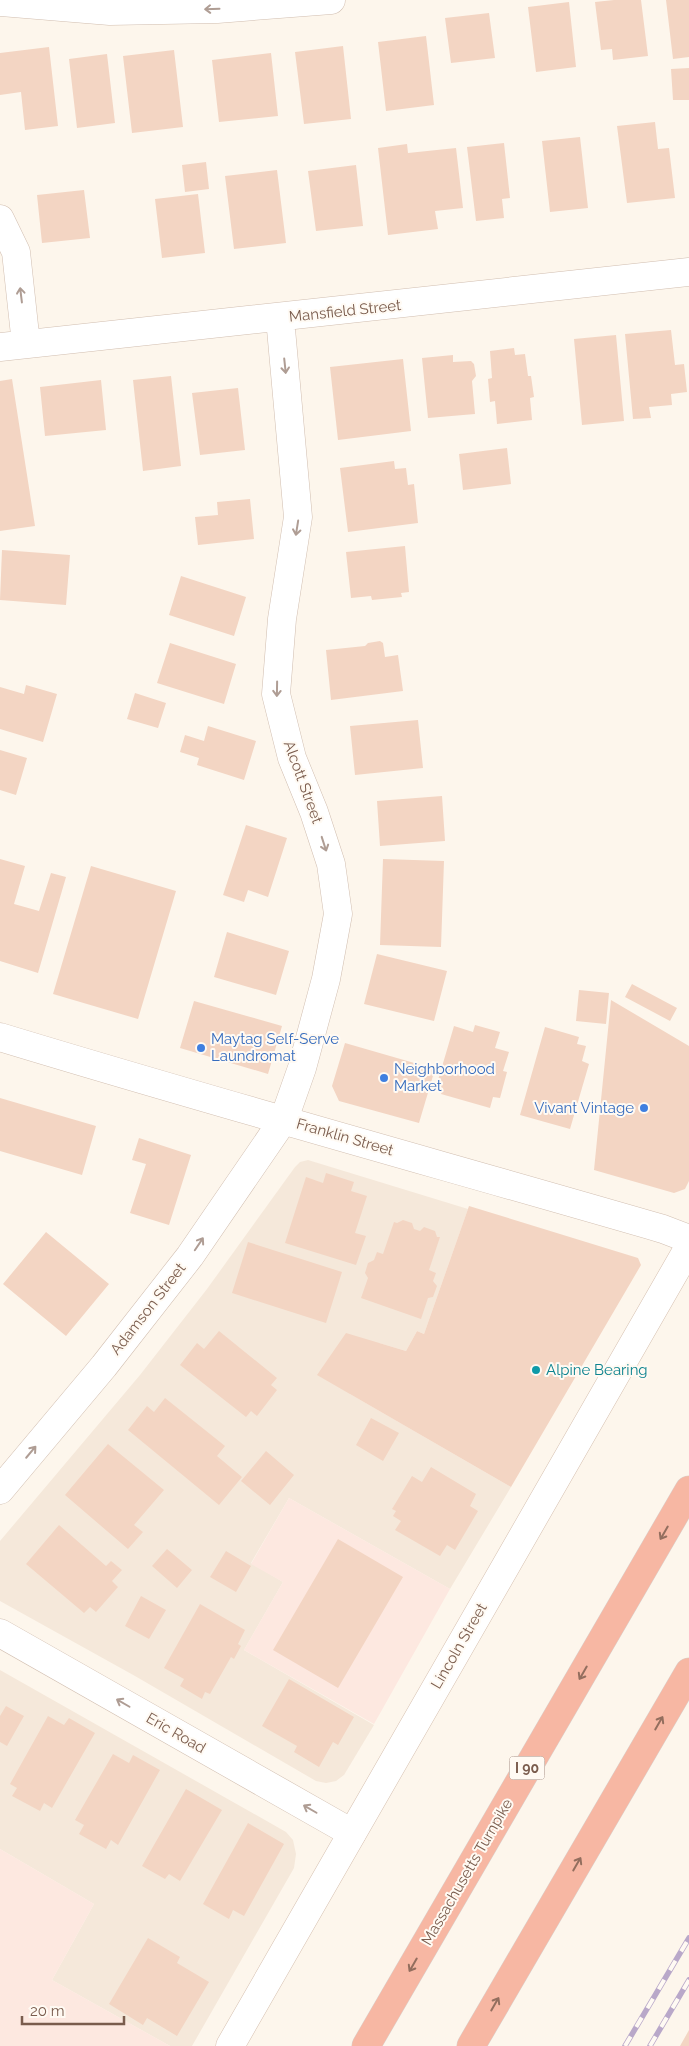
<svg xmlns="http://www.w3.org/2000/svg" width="689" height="2046" font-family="Raleway,sans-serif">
<rect width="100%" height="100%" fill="#fdf6ec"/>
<path fill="#f5e8da" d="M 308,1160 L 468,1209 L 424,1334 L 417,1331 L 406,1351 L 379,1343 L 350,1394 L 511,1487 L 450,1589 L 289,1498 L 251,1563 L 283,1582 L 244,1650 L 374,1725 L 344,1775 L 336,1781 L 326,1783 L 316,1781 L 135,1676 L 0,1601 L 0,1541 L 140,1375 L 207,1289 L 295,1167 L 300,1162 Z
M 0,1670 L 286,1832 L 293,1840 L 296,1854 L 294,1868 L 192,2046 L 170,2046 L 52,1980 L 94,1904 L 0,1849 Z"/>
<path fill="#fde8e0" d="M 289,1498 L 450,1589 L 374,1724 L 244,1650 L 283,1582 L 251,1564 Z
M 0,1849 L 94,1904 L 52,1980 L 170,2046 L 0,2046 Z"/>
<path fill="#f3d5c3" d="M 614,0 L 641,0 L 648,56 L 613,60 L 612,49 L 601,50 L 595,2 Z
M 666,0 L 689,0 L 689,57 L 673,59 Z
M 569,2 L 576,67 L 536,72 L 528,7 Z
M 489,13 L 495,58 L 451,63 L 445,18 Z
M 426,36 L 434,105 L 386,111 L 378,42 Z
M 343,46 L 351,119 L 304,124 L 295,52 Z
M 49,47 L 58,126 L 25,130 L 21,92 L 0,95 L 0,53 Z
M 174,50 L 183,127 L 132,133 L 123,56 Z
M 271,53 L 278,116 L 219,122 L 212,60 Z
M 107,54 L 115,123 L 77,128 L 69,59 Z
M 689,68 L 689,100 L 673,100 L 671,69 Z
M 655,122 L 658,149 L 669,148 L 675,198 L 627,203 L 617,126 Z
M 580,137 L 588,208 L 550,212 L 542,141 Z
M 504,143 L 510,198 L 502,199 L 504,218 L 476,221 L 467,147 Z
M 407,144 L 408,153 L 456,148 L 463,208 L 435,211 L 438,229 L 388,235 L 378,148 Z
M 206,162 L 209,189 L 185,192 L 182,165 Z
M 356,165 L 363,226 L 316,231 L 308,171 Z
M 277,170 L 286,243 L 234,249 L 225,176 Z
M 84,190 L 90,238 L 42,243 L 37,195 Z
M 198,194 L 205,253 L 162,258 L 155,199 Z
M 671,330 L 675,365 L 684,364 L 687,392 L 671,394 L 672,405 L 649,407 L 651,418 L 633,419 L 625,334 Z
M 616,335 L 624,421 L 582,425 L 574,339 Z
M 514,348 L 515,355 L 525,354 L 528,376 L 531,376 L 534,397 L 530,398 L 532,420 L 497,424 L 495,401 L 490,402 L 488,379 L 492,378 L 490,351 Z
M 453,355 L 453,362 L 471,361 L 474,364 L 476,376 L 472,381 L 475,414 L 428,418 L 422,358 Z
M 403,359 L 411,431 L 338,440 L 330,367 Z
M 171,376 L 181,466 L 143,471 L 133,380 Z
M 12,379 L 35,526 L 0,531 L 0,381 Z
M 101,380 L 106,430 L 45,436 L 40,387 Z
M 238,388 L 245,450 L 200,455 L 192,393 Z
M 507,448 L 511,484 L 463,490 L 459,454 Z
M 394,461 L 395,469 L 406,468 L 408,485 L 414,484 L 418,523 L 348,532 L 340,468 Z
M 250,499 L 254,539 L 198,545 L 195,517 L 218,515 L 217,502 Z
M 405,546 L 409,592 L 401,593 L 402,597 L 372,600 L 371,596 L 351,598 L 346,552 Z
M 2,550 L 70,555 L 66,605 L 0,600 Z
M 181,576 L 246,597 L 234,636 L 169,615 Z
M 380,641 L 383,643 L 385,657 L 398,655 L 403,691 L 331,700 L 326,650 L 365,646 L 368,643 Z
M 170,643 L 236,664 L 224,704 L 157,683 Z
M 26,685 L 57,694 L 43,742 L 0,729 L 0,687 L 24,694 Z
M 135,693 L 166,703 L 158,728 L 127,719 Z
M 418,720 L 423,768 L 355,775 L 350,726 Z
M 208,726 L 256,741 L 244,780 L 197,765 L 199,758 L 180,752 L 185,735 L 204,741 Z
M 0,750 L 27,758 L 16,795 L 0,790 Z
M 442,796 L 445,841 L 380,846 L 377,801 Z
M 246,825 L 287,838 L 268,897 L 248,890 L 244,902 L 223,895 Z
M 0,859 L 25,866 L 14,904 L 39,911 L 51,873 L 66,877 L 38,973 L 0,961 Z
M 383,859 L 444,861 L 441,947 L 380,945 Z
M 91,866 L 176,891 L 138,1019 L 53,994 Z
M 227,932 L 289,951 L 276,995 L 214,977 Z
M 377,954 L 447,971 L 434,1021 L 364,1004 Z
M 632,984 L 677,1008 L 670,1021 L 625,997 Z
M 579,990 L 609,993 L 606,1024 L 576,1021 Z
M 611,1000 L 689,1046 L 689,1181 L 685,1189 L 674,1193 L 594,1170 Z
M 194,1001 L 282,1026 L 268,1074 L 180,1048 Z
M 475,1025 L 500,1032 L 495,1048 L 509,1052 L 503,1071 L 507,1072 L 500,1098 L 493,1097 L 490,1108 L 441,1094 L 443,1088 L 436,1087 L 454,1026 L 473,1032 Z
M 545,1027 L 579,1037 L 577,1044 L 586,1046 L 582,1061 L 589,1064 L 570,1129 L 520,1115 Z
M 345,1043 L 435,1069 L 419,1123 L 339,1101 L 332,1086 Z
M 0,1098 L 96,1126 L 82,1175 L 0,1151 Z
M 139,1138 L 191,1155 L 169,1225 L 130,1213 L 146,1164 L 132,1160 Z
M 326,1173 L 354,1182 L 351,1191 L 367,1196 L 355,1233 L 366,1236 L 356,1265 L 285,1243 L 306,1177 L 323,1183 Z
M 469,1206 L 638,1258 L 641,1265 L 511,1487 L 317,1375 L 346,1333 L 406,1351 L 417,1331 L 424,1334 Z
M 403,1220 L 412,1223 L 414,1229 L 420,1231 L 424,1227 L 435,1231 L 437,1237 L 440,1237 L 429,1270 L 436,1273 L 433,1281 L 437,1286 L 433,1297 L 428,1298 L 421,1319 L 361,1298 L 368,1278 L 365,1273 L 368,1263 L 374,1260 L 377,1252 L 383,1254 L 394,1222 L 397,1223 Z
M 46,1232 L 109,1284 L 66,1336 L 3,1284 Z
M 248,1242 L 342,1272 L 326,1323 L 232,1293 Z
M 219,1331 L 277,1378 L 271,1385 L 277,1390 L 257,1416 L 251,1411 L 246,1417 L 180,1365 L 197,1343 L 204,1349 Z
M 165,1398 L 225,1446 L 217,1456 L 242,1477 L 219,1505 L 128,1430 L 147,1406 L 154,1412 Z
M 371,1418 L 399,1433 L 383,1461 L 356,1445 Z
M 108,1444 L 164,1490 L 134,1525 L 143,1532 L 128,1549 L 65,1495 Z
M 266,1451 L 294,1475 L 270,1505 L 241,1481 Z
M 431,1467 L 476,1494 L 470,1506 L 478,1511 L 455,1550 L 447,1545 L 440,1556 L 395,1530 L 401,1521 L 393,1516 L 396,1511 L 392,1509 L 412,1476 L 422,1482 Z
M 59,1525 L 106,1566 L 111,1561 L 122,1570 L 112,1581 L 118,1587 L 96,1612 L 90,1607 L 84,1613 L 26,1564 Z
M 338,1539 L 403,1577 L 338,1688 L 273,1650 Z
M 167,1549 L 192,1570 L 177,1588 L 152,1566 Z
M 226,1551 L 251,1566 L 236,1592 L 210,1577 Z
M 141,1596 L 166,1610 L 149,1639 L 125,1626 Z
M 200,1604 L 245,1630 L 238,1644 L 241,1646 L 234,1659 L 231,1657 L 210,1694 L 205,1692 L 202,1699 L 180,1686 L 184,1679 L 164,1668 Z
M 289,1679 L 354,1717 L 338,1745 L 333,1742 L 319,1767 L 294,1752 L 297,1746 L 262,1726 Z
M 6,1706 L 24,1716 L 7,1746 L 0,1742 L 0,1716 Z
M 48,1716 L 64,1725 L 69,1718 L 95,1733 L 52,1808 L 44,1803 L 40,1811 L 12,1796 L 17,1788 L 10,1784 Z
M 113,1754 L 129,1763 L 133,1755 L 160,1770 L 118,1845 L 111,1840 L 106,1849 L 79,1834 L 84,1825 L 75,1820 Z
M 186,1789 L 222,1810 L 180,1881 L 169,1874 L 165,1879 L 142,1866 Z
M 248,1823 L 284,1844 L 244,1916 L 233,1910 L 229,1919 L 203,1904 Z
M 148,1938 L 180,1957 L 177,1963 L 209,1982 L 177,2036 L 147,2018 L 143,2025 L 109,2004 Z
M 689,2030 L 689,2046 L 680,2046 Z"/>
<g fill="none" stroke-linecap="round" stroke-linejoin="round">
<defs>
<path id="street" d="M 0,2 L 110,11 L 217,9 L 331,0
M 0,219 L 16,252 L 26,344
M 0,347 L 689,272
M 0,1037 C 220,1104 442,1165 663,1229 L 689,1239
M 0,1490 L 104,1366 L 190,1256 L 284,1119 L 302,1068 L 326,979 L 338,914 L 331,864 L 314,812 L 292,758 L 276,694 L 282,619 L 298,517 L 280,318
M 0,1633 L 352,1833"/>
<path id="secondary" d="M 230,2046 L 689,1247"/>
<path id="highway" d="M 366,2046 L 689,1490
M 471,2046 L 689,1672"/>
</defs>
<use href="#street" stroke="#d1beb0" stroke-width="29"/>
<use href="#secondary" stroke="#d6c0b0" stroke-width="29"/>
<use href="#highway" stroke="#dad1cd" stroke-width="29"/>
<use href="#street" stroke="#fff" stroke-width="28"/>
<use href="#secondary" stroke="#fff" stroke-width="28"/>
<use href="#highway" stroke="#f7b7a3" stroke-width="28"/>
<defs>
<path id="rail" d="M 625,2046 L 689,1938
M 650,2046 L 689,1980"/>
</defs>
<use href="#rail" stroke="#b9a8c9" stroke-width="5.5"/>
<use href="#rail" stroke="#fffaf3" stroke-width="4" stroke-dasharray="11" stroke-linecap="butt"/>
</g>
<defs><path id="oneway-shaft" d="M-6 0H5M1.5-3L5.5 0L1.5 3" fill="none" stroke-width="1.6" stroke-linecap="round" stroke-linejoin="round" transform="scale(1.25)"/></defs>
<g stroke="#af9d94">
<use href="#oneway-shaft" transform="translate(212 9) rotate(178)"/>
<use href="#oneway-shaft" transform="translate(21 295) rotate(-97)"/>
<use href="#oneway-shaft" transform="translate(285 366) rotate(84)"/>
<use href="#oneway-shaft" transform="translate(297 528) rotate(99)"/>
<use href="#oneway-shaft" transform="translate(277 689) rotate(91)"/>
<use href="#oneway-shaft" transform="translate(324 844) rotate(72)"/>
<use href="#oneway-shaft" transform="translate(199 1244) rotate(-56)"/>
<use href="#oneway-shaft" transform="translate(31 1452) rotate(-50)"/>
<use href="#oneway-shaft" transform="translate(123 1703) rotate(-150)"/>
<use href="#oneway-shaft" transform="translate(310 1809) rotate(-150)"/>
</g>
<g stroke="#936e5e">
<use href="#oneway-shaft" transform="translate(664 1533) rotate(120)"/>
<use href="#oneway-shaft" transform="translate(583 1673) rotate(120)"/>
<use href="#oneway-shaft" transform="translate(659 1723) rotate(-60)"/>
<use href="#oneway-shaft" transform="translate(577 1864) rotate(-60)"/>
<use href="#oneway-shaft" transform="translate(413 1965) rotate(120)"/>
<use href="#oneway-shaft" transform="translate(495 2004) rotate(-60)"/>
</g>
<g fill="#3f7fe0" stroke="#fffaf3" stroke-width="2">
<circle cx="201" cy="1048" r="5"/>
<circle cx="384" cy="1078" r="5"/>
<circle cx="644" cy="1108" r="5"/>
</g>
<circle fill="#0f9aa8" stroke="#fffaf3" stroke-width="2" cx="536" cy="1370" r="5"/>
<g text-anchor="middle" stroke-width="4" stroke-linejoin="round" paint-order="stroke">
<rect fill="#fffaf3" stroke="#a28b7f" stroke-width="1" x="509.5" y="1756.5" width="35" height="23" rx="4"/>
<g font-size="14" font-weight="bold" fill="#7a5c4d">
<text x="527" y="1773">I 90</text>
</g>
<g font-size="15" fill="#7a5c4d" stroke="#fffaf3">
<text transform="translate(345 311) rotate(-6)" y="5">Mansfield Street</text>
<text transform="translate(303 782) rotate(70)" y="5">Alcott Street</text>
<text transform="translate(345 1137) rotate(16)" y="5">Franklin Street</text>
<text transform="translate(148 1309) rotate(-52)" y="5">Adamson Street</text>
<text transform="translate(459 1646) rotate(-60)" y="5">Lincoln Street</text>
<text transform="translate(176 1733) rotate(30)" y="5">Eric Road</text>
<text transform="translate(467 1872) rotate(-60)" y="5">Massachusetts Turnpike</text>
</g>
<g font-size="15" fill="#366cbe" stroke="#fffaf3" text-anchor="start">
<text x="211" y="1044">Maytag Self-Serve<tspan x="211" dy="17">Laundromat</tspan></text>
<text x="394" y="1074">Neighborhood<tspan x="394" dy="17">Market</tspan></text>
<text x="634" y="1113" text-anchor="end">Vivant Vintage</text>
</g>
<g font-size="15" fill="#0d838f" stroke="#fffaf3" text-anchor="start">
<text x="546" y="1375">Alpine Bearing</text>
</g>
</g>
<path d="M22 2016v8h102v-8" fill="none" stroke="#7a5c4d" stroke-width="2.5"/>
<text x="30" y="2016" font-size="15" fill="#7a5c4d" stroke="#fffaf3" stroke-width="4" paint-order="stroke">20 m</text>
</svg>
